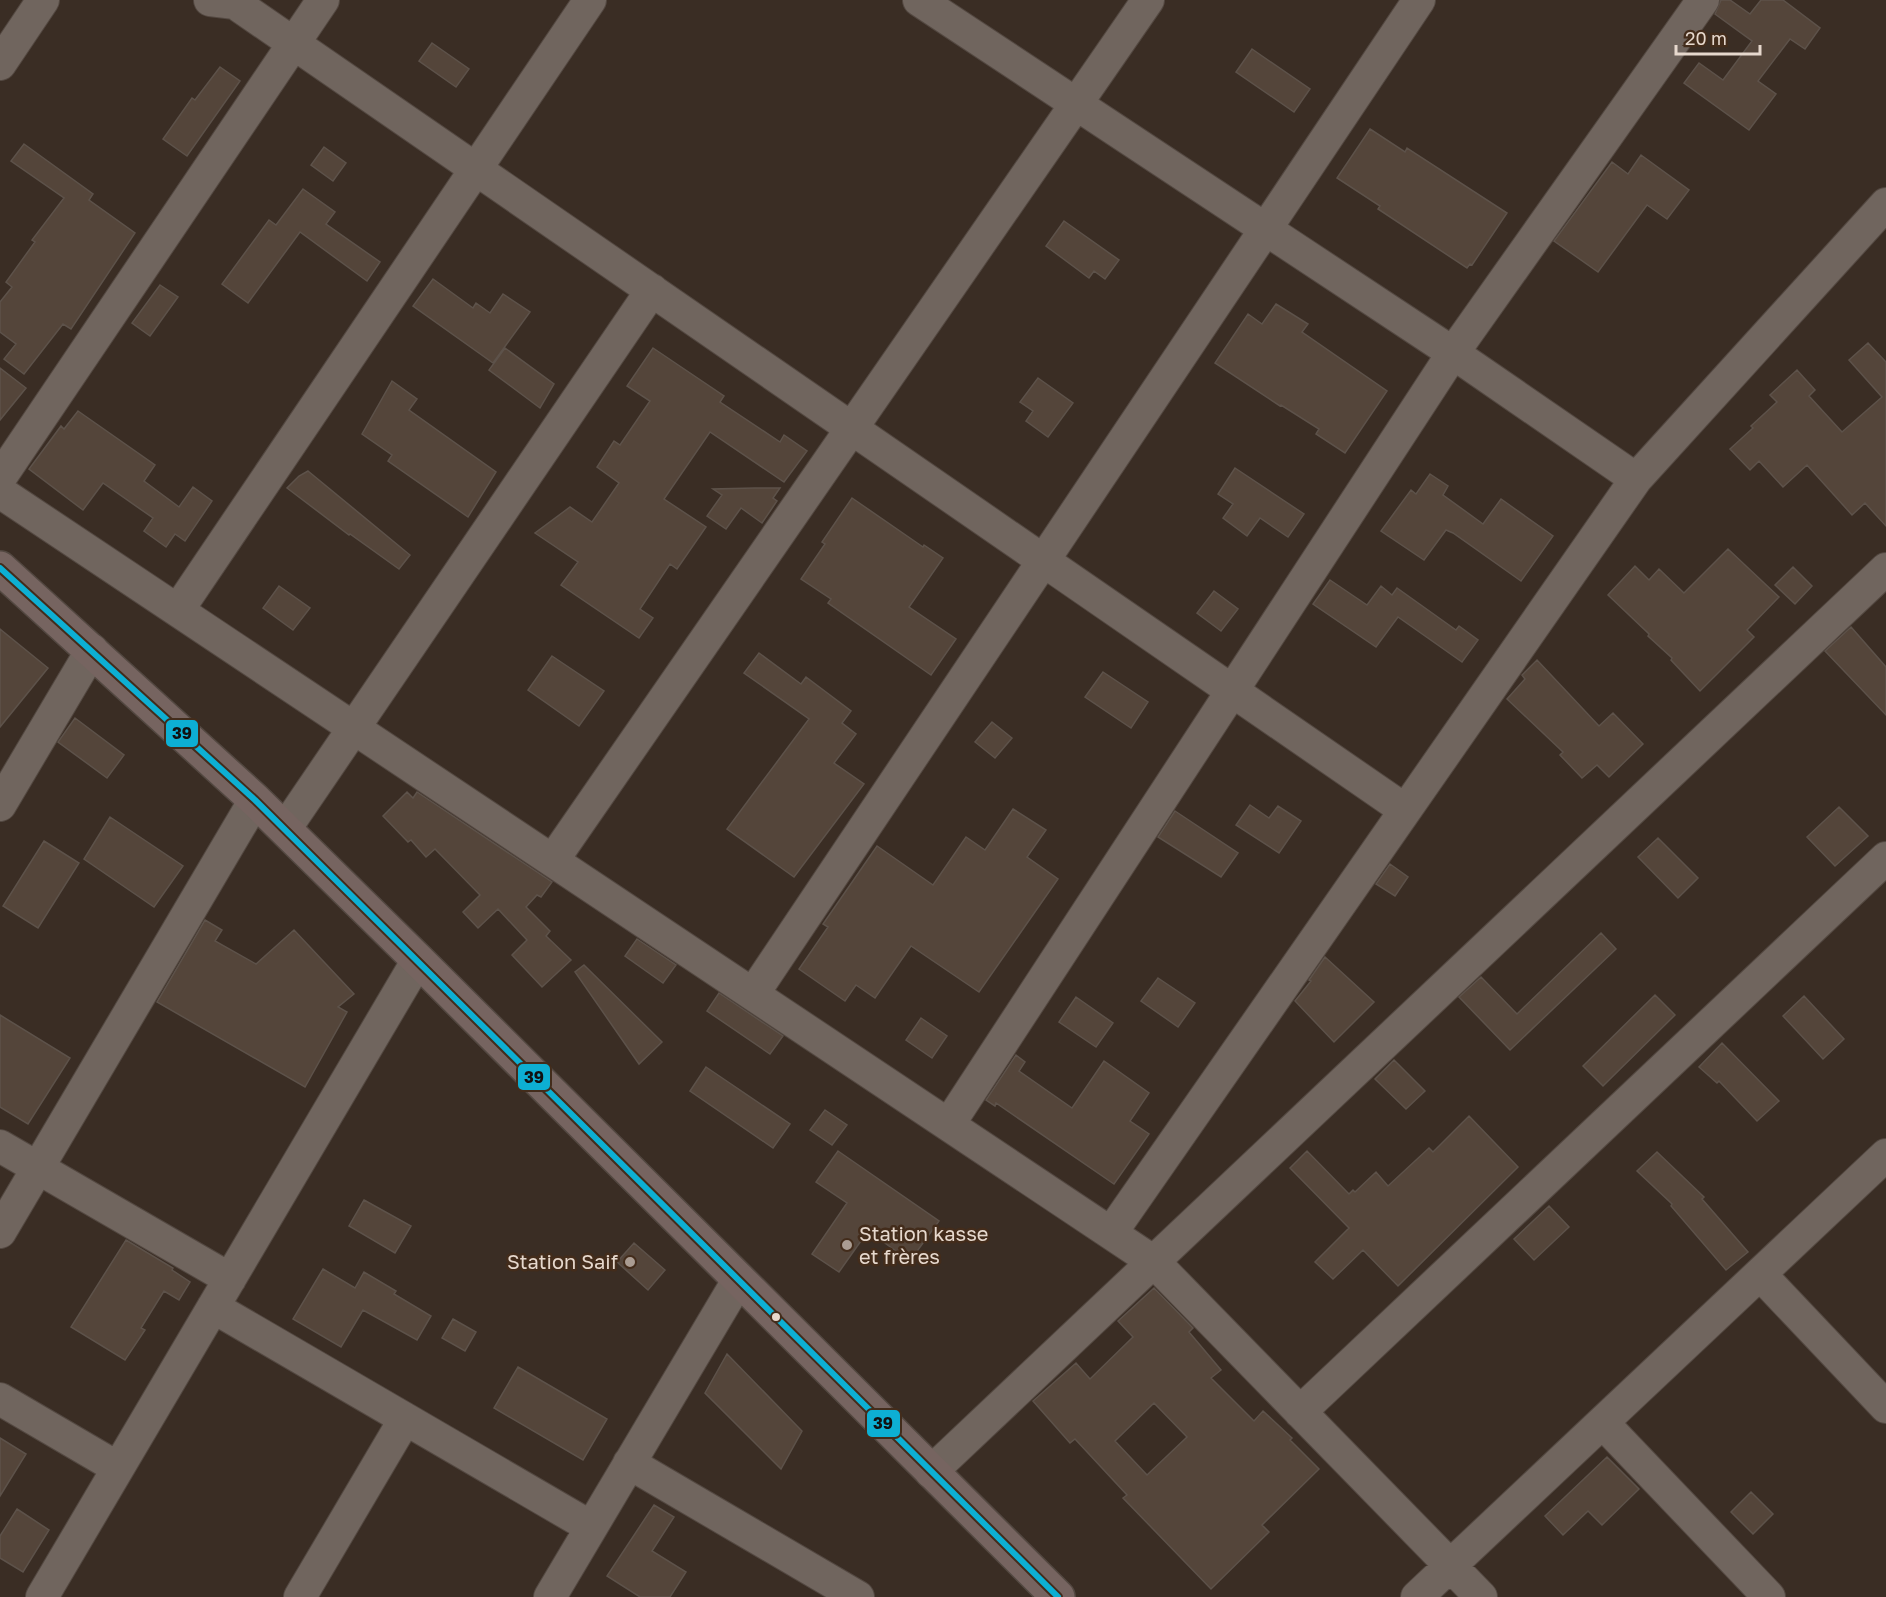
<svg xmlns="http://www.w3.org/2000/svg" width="1886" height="1597" font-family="'Golos Text',sans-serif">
<rect width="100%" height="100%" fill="#3a2d24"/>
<path fill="#54453a" stroke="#5d524a" stroke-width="1.5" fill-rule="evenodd" d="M 1721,0 L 1730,0 L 1750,14 L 1761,0 L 1783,0 L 1820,28 L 1805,49 L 1790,39 L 1758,81 L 1776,94 L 1749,130 L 1684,83 L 1699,63 L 1723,80 L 1752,41 L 1715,14 Z
M 432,43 L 469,69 L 456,87 L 419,61 Z
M 1252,49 L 1310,89 L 1294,112 L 1236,72 Z
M 220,67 L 240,81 L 187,156 L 163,139 L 192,98 L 195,100 Z
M 1370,129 L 1405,152 L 1407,148 L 1507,213 L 1472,265 L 1470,264 L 1467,268 L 1378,209 L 1380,206 L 1337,178 Z
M 24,144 L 93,194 L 89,200 L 135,233 L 71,329 L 63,324 L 24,374 L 4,359 L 16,344 L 0,332 L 0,302 L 12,287 L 6,282 L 35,242 L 32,240 L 64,198 L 11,161 Z
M 324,147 L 346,163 L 333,181 L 311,165 Z
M 1641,155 L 1689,190 L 1667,219 L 1647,205 L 1598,272 L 1554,241 L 1612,162 L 1628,174 Z
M 303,189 L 335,212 L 326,224 L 380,262 L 367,281 L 300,232 L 248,303 L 222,284 L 269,220 L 276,225 Z
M 1064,221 L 1119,260 L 1105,279 L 1094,271 L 1089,278 L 1046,246 Z
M 433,279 L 473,308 L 476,303 L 490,313 L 503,294 L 530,312 L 493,363 L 413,306 Z
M 160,285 L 178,297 L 150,336 L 132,323 Z
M 1276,304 L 1308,324 L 1302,332 L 1387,391 L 1345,453 L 1316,434 L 1319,429 L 1281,405 L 1280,406 L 1215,363 L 1248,314 L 1262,324 Z
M 1868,343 L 1886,362 L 1886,526 L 1865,503 L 1852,515 L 1807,465 L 1783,487 L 1759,461 L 1750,470 L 1730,449 L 1753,428 L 1751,426 L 1777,402 L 1770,395 L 1797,370 L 1815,390 L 1809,396 L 1842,432 L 1882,397 L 1849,360 Z
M 505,348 L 554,384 L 540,408 L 489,370 Z
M 653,348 L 724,396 L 720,402 L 780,442 L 784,435 L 807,451 L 784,482 L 710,432 L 664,499 L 706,527 L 677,569 L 670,564 L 640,609 L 653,618 L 639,638 L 561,585 L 578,562 L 535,533 L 570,507 L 592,522 L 619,483 L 597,467 L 614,441 L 620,445 L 650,401 L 627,386 Z
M 0,368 L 26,388 L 0,420 Z
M 1038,378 L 1073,403 L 1048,437 L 1026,421 L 1033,411 L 1020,402 Z
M 392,381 L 417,399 L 409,410 L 496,472 L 468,517 L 388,461 L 392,455 L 362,434 Z
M 78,411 L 155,465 L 144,481 L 179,507 L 193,487 L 212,501 L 185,541 L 175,534 L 166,547 L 144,531 L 153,518 L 103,483 L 83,510 L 29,469 L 61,426 L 64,429 Z
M 1235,468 L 1304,514 L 1288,537 L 1260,518 L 1247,536 L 1223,518 L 1233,504 L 1218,494 Z
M 308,471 L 410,555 L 399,569 L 350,534 L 349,535 L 287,488 L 299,476 Z
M 1430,474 L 1448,486 L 1443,495 L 1483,524 L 1501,499 L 1553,536 L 1521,581 L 1453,533 L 1446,530 L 1424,560 L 1381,531 L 1411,490 L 1416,494 Z
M 755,488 L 780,488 L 773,498 L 777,501 L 762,523 L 741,508 L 726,529 L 707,516 L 722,495 L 713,489 Z
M 852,498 L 923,547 L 924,545 L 943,558 L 909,607 L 956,639 L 931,675 L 828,603 L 831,599 L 801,579 L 825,544 L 822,542 Z
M 1728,549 L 1779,597 L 1747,630 L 1754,637 L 1700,691 L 1671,660 L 1672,658 L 1648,636 L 1649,634 L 1608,595 L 1635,566 L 1649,580 L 1659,569 L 1684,593 Z
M 1793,567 L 1812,586 L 1795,604 L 1775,585 Z
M 1330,580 L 1367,605 L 1381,586 L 1392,595 L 1397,588 L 1456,630 L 1459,626 L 1478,640 L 1462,662 L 1398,617 L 1376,647 L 1313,604 Z
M 279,586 L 310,608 L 293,630 L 263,608 Z
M 1214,591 L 1238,609 L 1221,631 L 1197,613 Z
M 1851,627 L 1886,667 L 1886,715 L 1825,651 Z
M 0,629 L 48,668 L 0,727 Z
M 759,653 L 801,684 L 806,677 L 851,711 L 842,723 L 856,734 L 834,763 L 864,784 L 794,877 L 727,829 L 809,719 L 744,673 Z
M 552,656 L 604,691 L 579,726 L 528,690 Z
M 1537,660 L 1599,726 L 1613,713 L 1643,744 L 1609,777 L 1597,765 L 1582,778 L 1560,755 L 1563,752 L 1507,699 L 1525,679 L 1522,675 Z
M 1103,672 L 1148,702 L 1131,728 L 1085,697 Z
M 75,718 L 124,755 L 107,778 L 58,742 Z
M 992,722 L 1012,738 L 995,758 L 975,742 Z
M 407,792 L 413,798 L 417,792 L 552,882 L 541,897 L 537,895 L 526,907 L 550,931 L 546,936 L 571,960 L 542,987 L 512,955 L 527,940 L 498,909 L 478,928 L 463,912 L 480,895 L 435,849 L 426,857 L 411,840 L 408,842 L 383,816 Z
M 1250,805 L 1269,818 L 1278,806 L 1301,821 L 1279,853 L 1236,825 Z
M 1839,807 L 1868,836 L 1835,866 L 1807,837 Z
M 1013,809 L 1046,830 L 1027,857 L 1058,879 L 979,992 L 911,946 L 875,998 L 856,985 L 845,1001 L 799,969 L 828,927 L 823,924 L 877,846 L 933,885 L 966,837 L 985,850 Z
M 1175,811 L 1238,853 L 1221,877 L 1158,837 Z
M 110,817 L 183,866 L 154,907 L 84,859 Z
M 1658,838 L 1698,878 L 1678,898 L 1638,857 Z
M 44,841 L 79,863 L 38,928 L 3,906 Z
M 1390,864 L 1408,877 L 1395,896 L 1376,884 Z
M 205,920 L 222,930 L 215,941 L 256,964 L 294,930 L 354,994 L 338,1007 L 347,1012 L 305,1087 L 157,1002 Z
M 1601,933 L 1616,949 L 1510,1050 L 1459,997 L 1481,977 L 1517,1014 Z
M 637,939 L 676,965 L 663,983 L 625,956 Z
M 1325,957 L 1374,1002 L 1334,1042 L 1295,1001 L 1311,981 L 1309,980 Z
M 584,965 L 662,1042 L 639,1064 L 575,972 Z
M 1158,978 L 1195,1003 L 1178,1027 L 1141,1001 Z
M 719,993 L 783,1036 L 770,1054 L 707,1011 Z
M 1655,995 L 1675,1015 L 1603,1086 L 1583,1066 Z
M 1804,996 L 1844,1039 L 1823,1059 L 1783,1016 Z
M 1076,997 L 1113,1023 L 1096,1047 L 1059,1022 Z
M 0,1015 L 70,1058 L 28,1124 L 0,1107 Z
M 921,1018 L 947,1036 L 932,1058 L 906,1040 Z
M 1722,1043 L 1779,1101 L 1757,1121 L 1719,1081 L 1717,1083 L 1699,1067 Z
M 1016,1055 L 1025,1062 L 1019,1071 L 1072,1108 L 1104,1061 L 1149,1093 L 1130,1121 L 1149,1134 L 1114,1184 L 996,1103 L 995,1106 L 986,1100 Z
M 1394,1060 L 1425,1091 L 1406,1109 L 1375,1079 Z
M 706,1067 L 790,1124 L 773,1148 L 690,1091 Z
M 825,1110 L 847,1125 L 832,1145 L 810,1130 Z
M 1469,1116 L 1518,1167 L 1398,1286 L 1363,1250 L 1333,1279 L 1315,1262 L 1349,1228 L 1290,1168 L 1307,1151 L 1349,1194 L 1353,1190 L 1355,1192 L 1376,1172 L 1388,1186 L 1429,1148 L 1433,1152 Z
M 838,1151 L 939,1221 L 910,1261 L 868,1231 L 839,1272 L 812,1254 L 847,1203 L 816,1182 Z
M 1657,1152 L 1704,1197 L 1702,1199 L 1748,1252 L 1726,1270 L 1671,1206 L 1672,1204 L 1637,1171 Z
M 364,1200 L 411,1226 L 395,1253 L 349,1226 Z
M 1549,1206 L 1569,1227 L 1534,1260 L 1514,1239 Z
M 126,1240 L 173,1268 L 172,1270 L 190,1282 L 179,1300 L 164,1291 L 141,1328 L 145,1330 L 125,1360 L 71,1327 Z
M 634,1243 L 665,1270 L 648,1290 L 617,1262 Z
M 323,1269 L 355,1288 L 364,1272 L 396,1291 L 394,1294 L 431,1316 L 417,1340 L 363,1310 L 341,1347 L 293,1319 Z
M 1154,1288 L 1193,1328 L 1189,1332 L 1221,1370 L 1211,1378 L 1254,1421 L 1263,1411 L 1292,1438 L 1290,1440 L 1319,1469 L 1262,1525 L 1269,1532 L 1211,1589 L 1123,1498 L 1127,1495 L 1075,1439 L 1070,1443 L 1033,1401 L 1076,1363 L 1090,1379 L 1133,1337 L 1118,1321 ZM 1154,1403 L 1187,1437 L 1147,1475 L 1115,1441 Z
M 453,1319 L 476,1332 L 465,1351 L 442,1338 Z
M 727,1354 L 802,1431 L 781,1469 L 705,1393 Z
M 518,1367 L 607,1419 L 583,1460 L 494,1408 Z
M 0,1438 L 26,1454 L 0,1496 Z
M 1607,1457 L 1639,1489 L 1602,1525 L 1588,1511 L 1563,1535 L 1545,1516 Z
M 1751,1492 L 1773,1514 L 1753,1534 L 1731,1512 Z
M 654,1505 L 674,1517 L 652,1551 L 686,1572 L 670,1597 L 640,1597 L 607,1576 Z
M 17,1509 L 49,1530 L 23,1572 L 0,1558 L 0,1536 Z"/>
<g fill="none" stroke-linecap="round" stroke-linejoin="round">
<defs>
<path id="minor" d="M 210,0 L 235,3 L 1405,810
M 919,0 L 1453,353 L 1636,479
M 0,64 L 43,0
M 0,478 L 323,0
M 0,492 L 1154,1262 L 1481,1597
M 178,610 L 590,0
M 0,805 L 92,650
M 285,829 L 652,290
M 553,860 L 1148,0
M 753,994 L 1419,0
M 949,1124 L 1453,353 L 1703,0
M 0,1146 L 230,1279
M 0,1232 L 255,800
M 1111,1233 L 1636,479 L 1886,204
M 1760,1274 L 1886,1407
M 213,1307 L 591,1527
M 0,1399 L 118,1468
M 1300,1412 L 1886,858
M 1603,1423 L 1769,1597
M 629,1463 L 858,1597
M 931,1472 L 1886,569
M 42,1597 L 418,960
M 300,1597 L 405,1419
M 550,1597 L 739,1279
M 1417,1597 L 1886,1155"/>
<path id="highway" d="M 0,568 L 255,800 L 418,960 L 1058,1597"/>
</defs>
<use href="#minor" stroke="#534841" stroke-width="34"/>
<use href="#highway" stroke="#534841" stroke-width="36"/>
<use href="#minor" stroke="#70655e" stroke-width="32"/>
<use href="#highway" stroke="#766460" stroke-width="33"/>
<defs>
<path id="bus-1" d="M 0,568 L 255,800 L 1058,1597"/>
</defs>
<use href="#bus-1" stroke="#432c1b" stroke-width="10"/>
<use href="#bus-1" stroke="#0dafd3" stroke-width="6"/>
</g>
<g fill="#aa9c92" stroke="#432c1b" stroke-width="2">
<circle cx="847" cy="1245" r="6"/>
<circle cx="630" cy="1262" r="6"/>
</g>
<circle fill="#e6d8cd" stroke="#432c1b" stroke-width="2" cx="776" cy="1317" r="5"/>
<g text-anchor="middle" stroke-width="5" stroke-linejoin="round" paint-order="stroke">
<g font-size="20" fill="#e6d8cd" stroke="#432c1b" text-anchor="start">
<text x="859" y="1241">Station kasse<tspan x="859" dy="23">et frères</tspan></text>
<text x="618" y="1269" text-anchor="end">Station Saif</text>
</g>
</g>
<g stroke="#432c1b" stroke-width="2">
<rect x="165" y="719" width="34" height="29" rx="6" fill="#0dafd3"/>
<rect x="517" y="1063" width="34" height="28" rx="6" fill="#0dafd3"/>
<rect x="866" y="1409" width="35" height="29" rx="6" fill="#0dafd3"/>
</g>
<g font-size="16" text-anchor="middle" font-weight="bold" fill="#111">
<text x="182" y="739">39</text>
<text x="534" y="1083">39</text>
<text x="883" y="1429">39</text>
</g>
<path d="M1676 45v9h84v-9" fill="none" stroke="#e6d8cd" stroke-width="3"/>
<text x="1685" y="45" font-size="18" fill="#e6d8cd" stroke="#432c1b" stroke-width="4.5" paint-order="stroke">20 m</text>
</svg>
